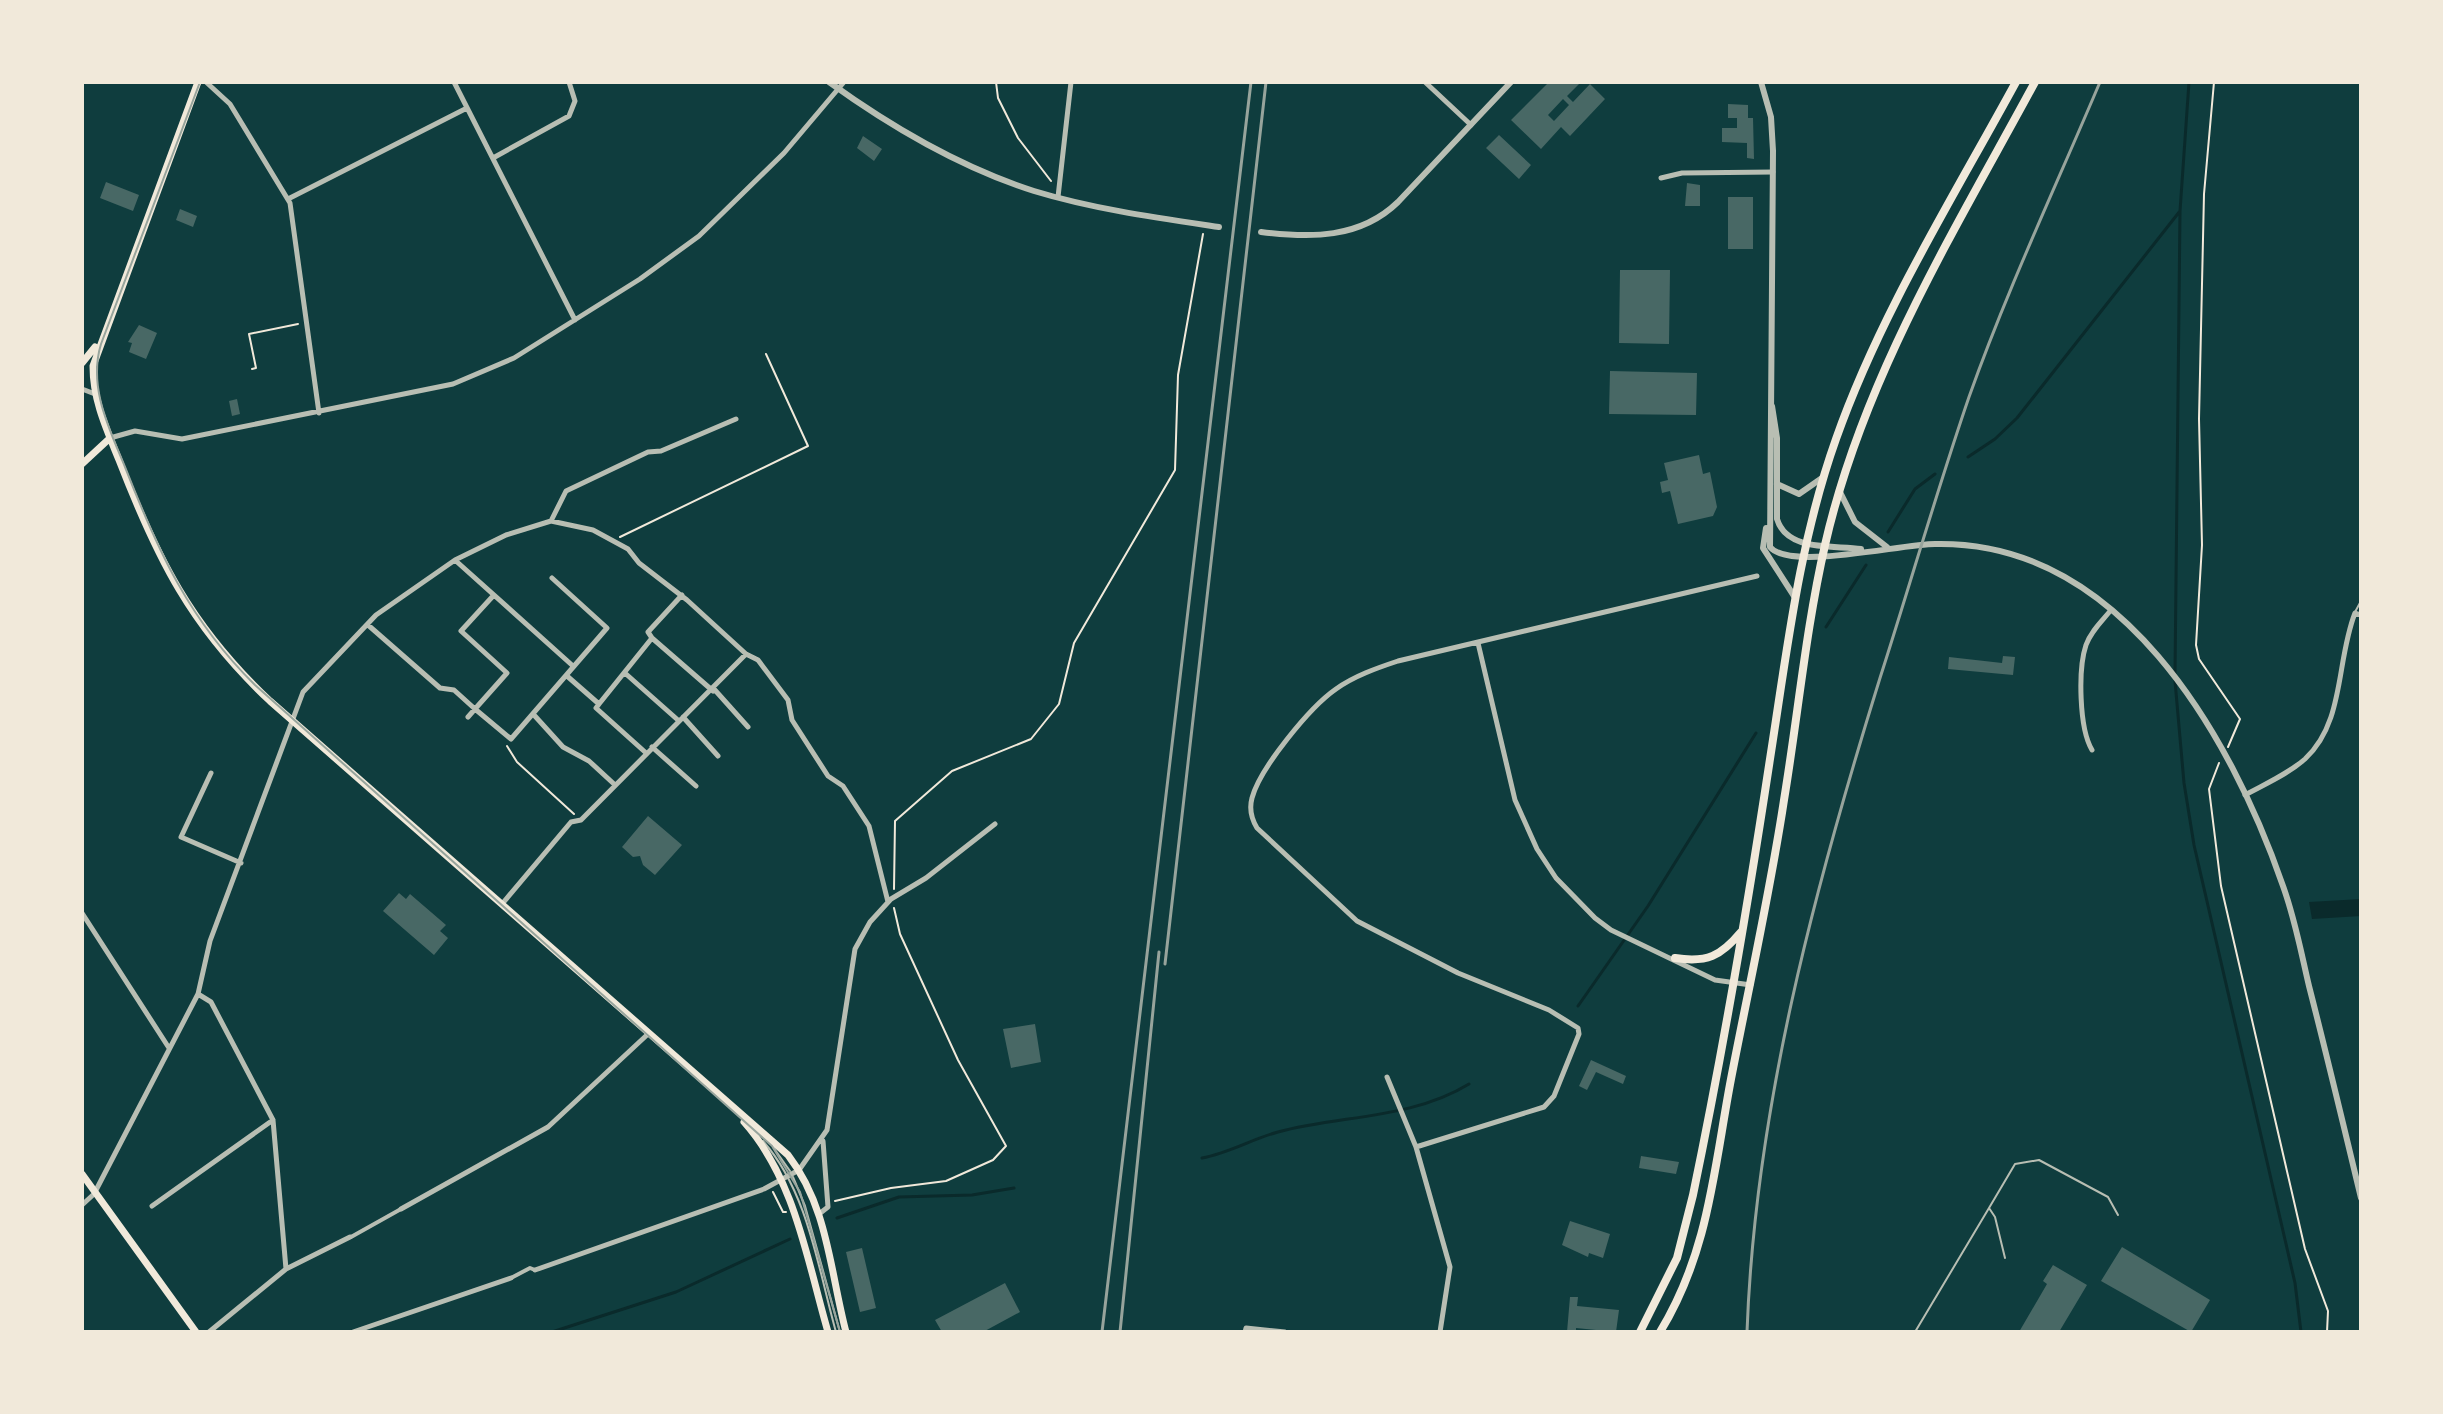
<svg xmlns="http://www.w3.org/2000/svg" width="2443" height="1414" font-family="Cabin,sans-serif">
<rect width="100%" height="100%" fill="#0f3d3e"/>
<path fill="#0a2a2b" d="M 2361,899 L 2361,916 L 2312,919 L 2309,902 Z"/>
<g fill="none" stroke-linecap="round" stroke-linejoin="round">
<path stroke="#0a2a2b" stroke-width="3" d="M 1968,457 L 1995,439 L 2017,418 L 2180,211
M 1888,532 L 1915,489 L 1935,474
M 1826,627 L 1866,565
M 2175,674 L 2180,211 L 2189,82
M 2175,681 L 2184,783 L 2194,845 L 2295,1283 L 2301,1332
M 1578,1006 L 1648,906 L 1756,733
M 1202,1158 C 1229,1153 1252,1139 1278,1132 C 1342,1115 1412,1119 1469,1084
M 837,1218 L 899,1197 L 972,1195 L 1014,1188
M 552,1332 L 676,1292 L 790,1239"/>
</g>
<path fill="#486865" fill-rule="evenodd" d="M 1549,82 L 1581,82 L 1567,96 L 1573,102 L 1590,84 L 1605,99 L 1570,136 L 1561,127 L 1541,149 L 1511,120 ZM 1563,99 L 1569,105 L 1554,121 L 1548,115 Z
M 1728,104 L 1748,105 L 1748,118 L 1753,118 L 1754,159 L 1747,158 L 1747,143 L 1722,142 L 1722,128 L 1737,128 L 1737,118 L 1728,118 Z
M 1499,135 L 1531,165 L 1519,179 L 1486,148 Z
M 863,136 L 882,149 L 874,161 L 857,148 Z
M 106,182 L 139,195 L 133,211 L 100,198 Z
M 1687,183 L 1700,185 L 1700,206 L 1685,206 Z
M 1728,197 L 1753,197 L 1753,249 L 1728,249 Z
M 180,209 L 197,216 L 193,227 L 176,220 Z
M 1620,270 L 1670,270 L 1669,344 L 1619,343 Z
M 139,325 L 157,333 L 146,359 L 129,352 L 132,343 L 128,342 Z
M 1610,371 L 1697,373 L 1696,415 L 1609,414 Z
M 237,399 L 240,414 L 232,416 L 229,401 Z
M 1699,455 L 1703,474 L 1710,472 L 1717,507 L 1713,516 L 1678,524 L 1670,491 L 1662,493 L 1660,482 L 1668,480 L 1664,463 Z
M 2003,656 L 2015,657 L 2013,675 L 1948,669 L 1949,657 L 2002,663 Z
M 648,816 L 682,845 L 655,875 L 643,865 L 640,856 L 633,857 L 622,847 Z
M 399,893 L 406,899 L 410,894 L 446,925 L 440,931 L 448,938 L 434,955 L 383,911 Z
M 1035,1024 L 1041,1062 L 1011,1068 L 1003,1029 Z
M 1591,1060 L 1626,1076 L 1623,1084 L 1596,1072 L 1587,1090 L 1579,1086 Z
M 1641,1156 L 1679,1162 L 1676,1174 L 1639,1168 Z
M 1570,1221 L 1610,1234 L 1603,1258 L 1589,1253 L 1588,1257 L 1562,1245 Z
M 2122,1247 L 2210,1300 L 2191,1332 L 2101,1281 Z
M 862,1248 L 876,1308 L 860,1312 L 846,1252 Z
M 2053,1265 L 2087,1285 L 2059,1332 L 2019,1332 L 2047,1284 L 2043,1281 Z
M 1005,1283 L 1020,1312 L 983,1332 L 942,1332 L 935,1320 Z
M 1570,1297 L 1578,1297 L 1577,1306 L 1619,1310 L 1616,1332 L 1576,1328 L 1576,1332 L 1567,1332 Z"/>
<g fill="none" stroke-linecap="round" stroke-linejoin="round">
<path stroke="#f1e9da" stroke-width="2" d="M 996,82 L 998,98 L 1018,138 L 1051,181
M 2214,82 L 2204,194 L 2199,419 L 2202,545 L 2196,645 L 2199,659 L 2240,719 L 2228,747
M 252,369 L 256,368 L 249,334 L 298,324
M 620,537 L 808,446 L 766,354
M 507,746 L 517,762 L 574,814
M 2219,763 L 2209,789 L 2221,886 L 2305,1249 L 2328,1311 L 2327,1332
M 894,889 L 895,821 L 952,771 L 1031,739 L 1059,704 L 1074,643 L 1175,470 L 1178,375 L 1203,234
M 773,1192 L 783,1212 L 786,1212
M 835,1201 L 891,1188 L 946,1181 L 993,1160 L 1006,1146 L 958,1060 L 900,934 L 894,908"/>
<path stroke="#b8beb3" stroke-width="2" d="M 2355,612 L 2361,601
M 763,1141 C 808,1192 818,1268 836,1332
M 773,1147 L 790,1171
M 793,1177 L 805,1206 L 840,1332
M 1989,1208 L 2015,1164 L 2039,1160 L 2108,1197 L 2118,1215
M 1915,1332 L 1989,1208 L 1995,1217 L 2005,1258"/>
<path stroke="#b8beb3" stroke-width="4" d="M 351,1237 L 401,1209
M 511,1278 L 530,1268 L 535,1270"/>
<path stroke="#b8beb3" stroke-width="5" d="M 206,82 L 230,104 L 290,203 L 319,413
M 454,82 L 575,320
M 1425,82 L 1471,125
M 493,158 L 569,116 L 575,101 L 569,82
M 1661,178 L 1682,173 L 1773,172
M 1058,197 L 1071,82
M 288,199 L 467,108
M 82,389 L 95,394
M 110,438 L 135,431 L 182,439 L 453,384 L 514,358 L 640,279 L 699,236 L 784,153 L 844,82
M 551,521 L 566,491 L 648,452 L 661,451 L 736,419
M 456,561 L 573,666
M 368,625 L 440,688 L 454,690 L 475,709 L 507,673 L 461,631 L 493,596
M 652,638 L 713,691
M 1478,643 L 1515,800 L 1537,849 L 1556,878 L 1595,918 L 1611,930 L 1715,980 L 1751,985
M 626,674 L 679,721
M 567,676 L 599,704 L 596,708 L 645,752
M 714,689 L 748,727
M 599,704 L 652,638 L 648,632 L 682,595
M 534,715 L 563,747 L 589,761 L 614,784
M 468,717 L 475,709 L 511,739 L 607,628 L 552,578
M 683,717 L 718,756
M 652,747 L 696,786
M 2092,750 C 2079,728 2078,669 2086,645 C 2091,631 2102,621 2111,610
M 211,773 L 181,837 L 241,863
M 2245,795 C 2265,784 2288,774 2305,759 C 2345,722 2336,661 2355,613 L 2361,615
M 502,904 L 571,822 L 581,820 L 746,654
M 82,913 L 169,1048
M 198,994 L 211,1002 L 273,1120 L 286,1269 L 209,1332
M 1387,1077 L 1416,1147
M 82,1205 L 94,1194 L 198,994 L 210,941 L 303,692 L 376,615 L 455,560 L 506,535 L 551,521 L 593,530 L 628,549 L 639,563 L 687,600 L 746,654 L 758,660 L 788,700 L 792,720 L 828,776 L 843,786 L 869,826 L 888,902
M 152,1206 L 273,1120
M 401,1209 L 548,1127 L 648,1034
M 819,1214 L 828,1207 L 823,1141
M 286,1269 L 350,1237
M 535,1270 L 764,1189 L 799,1170 L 827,1130 L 855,949 L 870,922 L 891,899 L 926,878 L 995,824
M 353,1332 L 511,1278
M 1245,1332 L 1246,1328 L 1285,1332
M 1440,1332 L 1450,1267 L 1416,1147 L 1544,1107 L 1554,1096 L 1579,1034 L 1578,1028 L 1549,1010 L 1458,973 L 1357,921 L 1257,828 C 1251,818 1249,809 1252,798 C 1260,768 1310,707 1336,689 C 1354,676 1377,668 1398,661 L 1757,576"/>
<path stroke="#b8beb3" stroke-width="6" d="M 829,82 C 890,126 962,168 1034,191 C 1093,209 1158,218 1219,227
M 1761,82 L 1771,117 L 1773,151 L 1770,547 C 1789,571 1901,544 1935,544 C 2119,540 2230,733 2283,886 C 2295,919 2301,952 2309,986 C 2327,1056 2344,1127 2361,1198
M 1261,232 C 1310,238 1360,239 1398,202 L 1511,82
M 1772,406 L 1777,438 L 1777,519 C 1787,552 1834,545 1861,549
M 1777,484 L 1799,494 L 1822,478
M 1840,492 L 1855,522 L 1887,547
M 1766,528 L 1763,548 L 1794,596"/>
<path stroke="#f1e9da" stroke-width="7" d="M 198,82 L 93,366 C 93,400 106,428 119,460 C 157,558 191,627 270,701 L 788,1155 C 828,1207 830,1271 846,1332
M 82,363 L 95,347
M 82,464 L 110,438
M 744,1122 C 795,1179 807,1260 828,1332
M 82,1174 L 196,1332"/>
<path stroke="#f1e9da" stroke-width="8" d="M 1675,958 C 1707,963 1721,956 1741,932
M 1640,1332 L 1677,1258 L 1693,1195 C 1723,1051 1748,904 1770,759 C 1787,651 1799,543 1836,439 C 1880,314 1953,198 2016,82
M 1660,1332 C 1709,1252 1714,1168 1731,1079 C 1749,986 1770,893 1784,800 C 1798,715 1806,628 1825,545 C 1863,378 1955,230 2035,82"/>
<path stroke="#97a49c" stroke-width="2" d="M 200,82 L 101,344 C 88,387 109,428 125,467 C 158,551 189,620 255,685 L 772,1146 L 800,1192 L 840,1332"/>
<path stroke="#97a49c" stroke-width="3" d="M 1165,964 L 1266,82
M 1102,1332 L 1251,82
M 1120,1332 L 1159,952
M 1747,1332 C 1755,1110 1814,890 1880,678 C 1910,585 1937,490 1969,397 C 2007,290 2056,186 2100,82"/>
</g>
<rect width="2443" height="1414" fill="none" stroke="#f1e9da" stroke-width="168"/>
</svg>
